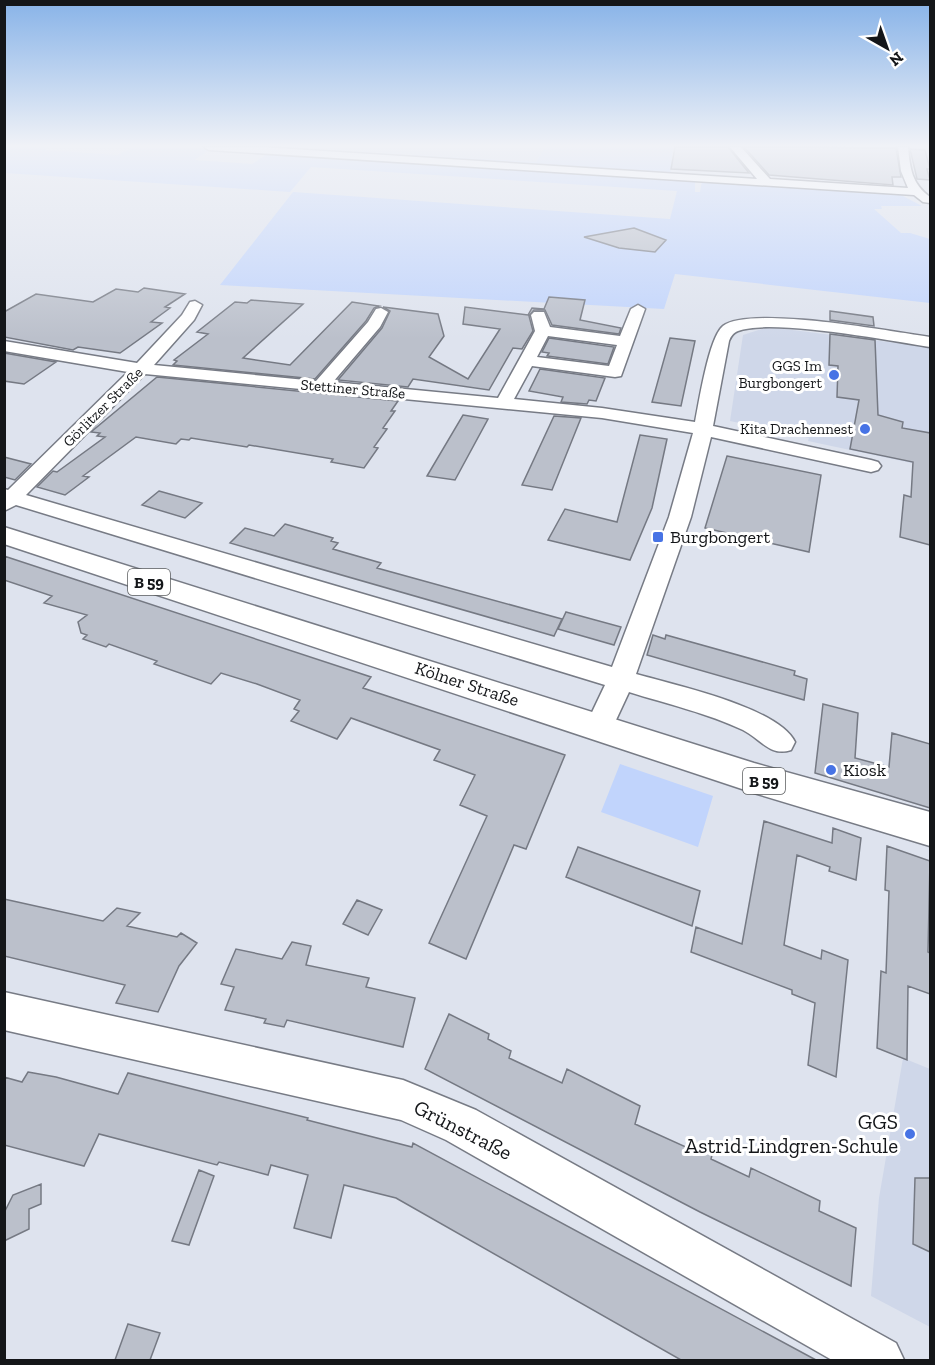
<svg xmlns="http://www.w3.org/2000/svg" width="935" height="1365" font-family="'Zilla Slab',serif">
<rect width="100%" height="100%" fill="#dee3ee"/>
<path fill="#cfd7e9" d="M 292,147 L 545,147 L 536,162 Z
M 768,327 L 929,347 L 930,467 L 808,441 L 809,438 L 730,421 L 743,335 Z
M 903,1058 L 930,1069 L 930,1327 L 871,1296 L 879,1198 Z"/>
<path fill="#c1d4fc" d="M 4,147 L 50,147 L 45,150 L 117,155 L 134,147 L 211,149 L 194,160 L 252,164 L 269,153 L 692,180 L 695,182 L 695,192 L 700,192 L 702,181 L 705,181 L 901,195 L 922,206 L 881,206 L 882,209 L 874,209 L 901,233 L 910,233 L 930,239 L 930,303 L 675,274 L 664,309 L 220,285 L 293,192 L 670,219 L 677,191 L 311,167 L 290,192 L 5,173 Z
M 545,147 L 673,147 L 670,175 L 418,158 L 414,155 L 536,162 Z
M 620,764 L 713,796 L 698,847 L 601,812 Z"/>
<path fill="#bbc0cb" stroke="#757983" stroke-width="1.5" d="M 675,147 L 728,147 L 749,173 L 671,169 Z
M 744,147 L 896,148 L 901,177 L 892,177 L 893,185 L 769,175 Z
M 910,149 L 925,150 L 930,169 L 927,169 L 930,180 L 917,179 Z
M 634,228 L 666,240 L 655,252 L 619,248 L 584,237 Z
M 144,288 L 185,294 L 165,307 L 170,308 L 151,322 L 162,323 L 120,353 L 78,347 L 73,350 L 4,337 L 4,312 L 36,294 L 93,302 L 116,289 L 138,292 Z
M 549,297 L 585,300 L 580,320 L 621,328 L 619,334 L 552,325 L 545,310 L 534,310 L 529,316 L 533,331 L 522,349 L 513,348 L 489,390 L 413,379 L 408,387 L 338,380 L 382,328 L 390,311 L 383,307 L 438,314 L 444,336 L 429,357 L 468,379 L 500,329 L 463,324 L 465,307 L 528,315 L 532,308 L 544,309 Z
M 251,300 L 303,304 L 243,358 L 290,365 L 352,302 L 379,306 L 374,308 L 366,321 L 315,379 L 173,365 L 177,361 L 174,360 L 208,334 L 197,332 L 235,302 L 247,303 Z
M 830,311 L 873,317 L 874,326 L 830,320 Z
M 830,334 L 875,340 L 878,415 L 903,422 L 902,428 L 930,433 L 930,545 L 900,537 L 904,495 L 911,497 L 913,462 L 850,449 L 859,400 L 837,397 L 838,366 L 829,365 Z
M 549,338 L 614,347 L 608,364 L 547,356 L 549,353 L 542,352 Z
M 670,338 L 695,341 L 681,406 L 652,402 Z
M 4,353 L 56,362 L 24,384 L 4,381 Z
M 540,369 L 605,378 L 596,401 L 589,400 L 587,404 L 561,402 L 563,397 L 529,391 Z
M 157,377 L 398,401 L 391,411 L 395,411 L 383,428 L 387,429 L 374,447 L 378,448 L 364,468 L 331,462 L 333,459 L 249,445 L 247,447 L 191,438 L 189,440 L 181,439 L 176,444 L 136,437 L 83,476 L 89,477 L 65,495 L 37,487 L 53,471 L 57,472 L 105,437 L 97,436 L 100,433 L 91,432 Z
M 463,415 L 488,419 L 455,480 L 427,476 Z
M 554,416 L 581,418 L 552,490 L 522,485 Z
M 640,435 L 667,439 L 652,508 L 630,560 L 548,540 L 565,509 L 617,522 Z
M 727,456 L 821,475 L 809,552 L 705,528 Z
M 4,457 L 31,464 L 15,480 L 4,477 Z
M 159,491 L 202,503 L 185,518 L 142,505 Z
M 285,524 L 333,538 L 331,541 L 338,543 L 333,549 L 381,563 L 377,568 L 562,619 L 554,636 L 230,543 L 245,528 L 274,536 Z
M 4,556 L 371,677 L 363,688 L 565,755 L 526,849 L 514,845 L 466,959 L 429,943 L 487,816 L 460,805 L 475,775 L 434,760 L 440,750 L 351,718 L 337,739 L 291,721 L 299,711 L 294,709 L 300,700 L 257,684 L 221,673 L 211,684 L 154,664 L 157,661 L 109,644 L 106,647 L 83,639 L 87,635 L 81,633 L 78,622 L 87,615 L 44,603 L 52,596 L 4,580 Z
M 566,612 L 621,627 L 614,645 L 558,629 Z
M 653,635 L 665,639 L 666,635 L 795,671 L 794,675 L 807,679 L 804,700 L 647,655 Z
M 823,704 L 858,713 L 855,758 L 889,767 L 892,733 L 930,744 L 930,808 L 815,773 Z
M 764,821 L 832,843 L 833,828 L 861,838 L 856,880 L 829,871 L 830,867 L 797,855 L 784,945 L 821,959 L 822,950 L 848,960 L 836,1077 L 808,1065 L 815,1003 L 792,994 L 792,990 L 691,952 L 696,927 L 742,944 Z
M 887,846 L 930,861 L 928,952 L 930,953 L 930,994 L 908,986 L 907,1060 L 877,1048 L 881,971 L 886,973 L 889,891 L 885,890 Z
M 578,847 L 700,891 L 692,926 L 566,877 Z
M 4,899 L 103,921 L 117,908 L 140,913 L 127,926 L 177,937 L 181,933 L 197,943 L 179,966 L 158,1012 L 116,1003 L 125,985 L 4,956 Z
M 357,900 L 382,910 L 368,935 L 343,924 Z
M 292,942 L 311,946 L 306,965 L 369,978 L 366,987 L 415,998 L 403,1047 L 287,1020 L 284,1027 L 264,1023 L 266,1019 L 225,1010 L 234,987 L 221,984 L 236,949 L 282,959 Z
M 449,1014 L 489,1034 L 488,1039 L 511,1051 L 509,1058 L 562,1083 L 567,1069 L 640,1106 L 635,1124 L 690,1149 L 691,1141 L 713,1151 L 711,1159 L 749,1177 L 751,1168 L 820,1201 L 819,1211 L 856,1228 L 851,1286 L 700,1212 L 425,1069 Z
M 28,1072 L 56,1077 L 118,1094 L 128,1073 L 308,1118 L 307,1120 L 412,1147 L 413,1143 L 816,1360 L 681,1360 L 396,1198 L 344,1185 L 331,1238 L 294,1228 L 308,1175 L 271,1165 L 268,1175 L 219,1162 L 217,1165 L 99,1134 L 84,1166 L 4,1145 L 4,1077 L 22,1082 Z
M 199,1170 L 214,1176 L 189,1245 L 172,1241 Z
M 915,1178 L 930,1178 L 930,1252 L 913,1244 Z
M 41,1184 L 41,1204 L 29,1209 L 29,1229 L 4,1241 L 4,1213 L 13,1195 Z
M 128,1324 L 160,1333 L 150,1360 L 115,1360 Z"/>
<g fill="none" stroke-linecap="round" stroke-linejoin="round">
<defs>
<path id="minor" d="M 204,147 L 261,147 L 757,179 L 730,147 L 741,147 L 770,179 L 908,188 L 901,171 L 898,147 L 908,147 C 910,169 912,184 930,197 L 930,203 L 923,202 L 914,195 L 209,150 Z
M 195,301 L 202,305 L 194,320 L 154,365 L 316,381 L 368,322 L 376,309 L 381,308 L 388,312 L 380,327 L 333,382 L 498,398 L 535,331 L 531,315 L 534,312 L 544,312 L 550,327 L 620,336 L 631,309 L 638,305 L 645,309 L 621,376 L 615,377 L 532,366 L 514,399 L 602,408 L 695,422 C 699,402 709,337 723,326 C 750,305 893,332 930,337 L 930,347 C 890,341 771,318 738,331 C 733,333 731,336 729,341 L 713,426 L 871,460 L 878,462 L 881,466 L 878,470 L 871,472 L 711,437 L 691,517 L 636,674 C 674,685 778,707 795,742 L 791,750 C 770,757 761,739 743,730 C 707,713 667,704 629,692 L 609,735 L 599,738 L 589,735 L 585,727 L 605,685 L 16,505 L 4,511 L 4,489 L 8,490 L 128,372 L 4,351 L 4,341 L 137,363 L 182,315 L 190,302 ZM 548,336 L 617,345 L 609,366 L 537,357 ZM 145,374 L 602,418 L 693,433 L 669,517 L 612,667 L 26,495 Z
M 4,992 L 403,1080 L 476,1110 L 896,1343 L 904,1360 L 832,1360 L 446,1140 L 401,1120 L 4,1030 Z"/>
<path id="major" d="M 4,527 L 754,763 L 930,812 L 930,846 L 754,793 L 4,544 Z"/>
</defs>
<use href="#minor" stroke="#777b85" stroke-width="3"/>
<use href="#major" stroke="#777b85" stroke-width="3"/>
<use href="#minor" fill="#fff" fill-rule="evenodd"/>
<use href="#major" fill="#fff" fill-rule="evenodd"/>
</g>
<linearGradient id="sky" x2="0" y2="1"><stop stop-color="#88b3e8"/><stop offset="0.43" stop-color="#f0f2f7"/><stop offset="1" stop-color="#f0f2f7" stop-opacity="0"/></linearGradient>
<rect width="935" height="339" fill="url(#sky)"/>
<g fill="#4773e5" stroke="#fff" stroke-width="2">
<circle cx="834" cy="375" r="6"/>
<circle cx="865" cy="429" r="6"/>
<rect x="652" y="531" width="12" height="12" rx="3"/>
<circle cx="831" cy="770" r="6"/>
<circle cx="910" cy="1134" r="6"/>
</g>
<g text-anchor="middle" stroke-width="6" stroke-linejoin="round" paint-order="stroke">
<g font-size="15" fill="#141619" stroke="#fff" text-anchor="end">
<text x="822" y="371">GGS Im<tspan x="822" dy="17">Burgbongert</tspan></text>
<text x="853" y="434">Kita Drachennest</text>
</g>
<g font-size="15" fill="#141619" stroke="#fff">
<text transform="translate(353 389) rotate(5)" y="5">Stettiner Straße</text>
<text transform="translate(103 407) rotate(-45)" y="5">Görlitzer Straße</text>
</g>
<g fill="#fff" stroke="#5a5c5e" stroke-width="1.5">
<rect x="128" y="569" width="42" height="26" rx="4.5"/>
<rect x="743" y="768" width="42" height="26" rx="4.5"/>
</g>
<g font-size="16" font-weight="bold" fill="#141619">
<text x="149" y="588">B 59</text>
<text x="764" y="787">B 59</text>
</g>
<g font-size="18" fill="#141619" stroke="#fff" text-anchor="start">
<text x="670" y="543">Burgbongert</text>
<text x="843" y="776">Kiosk</text>
</g>
<g font-size="18" fill="#141619" stroke="#fff">
<text transform="translate(467 684) rotate(18)" y="6">Kölner Straße</text>
</g>
<g font-size="21" fill="#141619" stroke="#fff" text-anchor="end">
<text x="898" y="1129">GGS<tspan x="898" dy="24">Astrid-Lindgren-Schule</tspan></text>
</g>
<g font-size="21" fill="#141619" stroke="#fff">
<text transform="translate(463 1130) rotate(27)" y="7">Grünstraße</text>
</g>
</g>
<rect width="935" height="1365" fill="none" stroke="#141619" stroke-width="12"/>
<g transform="translate(887 48) rotate(140)" stroke="#ffffff" stroke-width="4.5" paint-order="stroke">
<path d="M0-4.5L10 22L0 15L-10 22Z" fill="#141619"/>
<text y="-9" font-size="16" font-weight="bold" text-anchor="middle" fill="#141619">N</text>
</g>
</svg>
